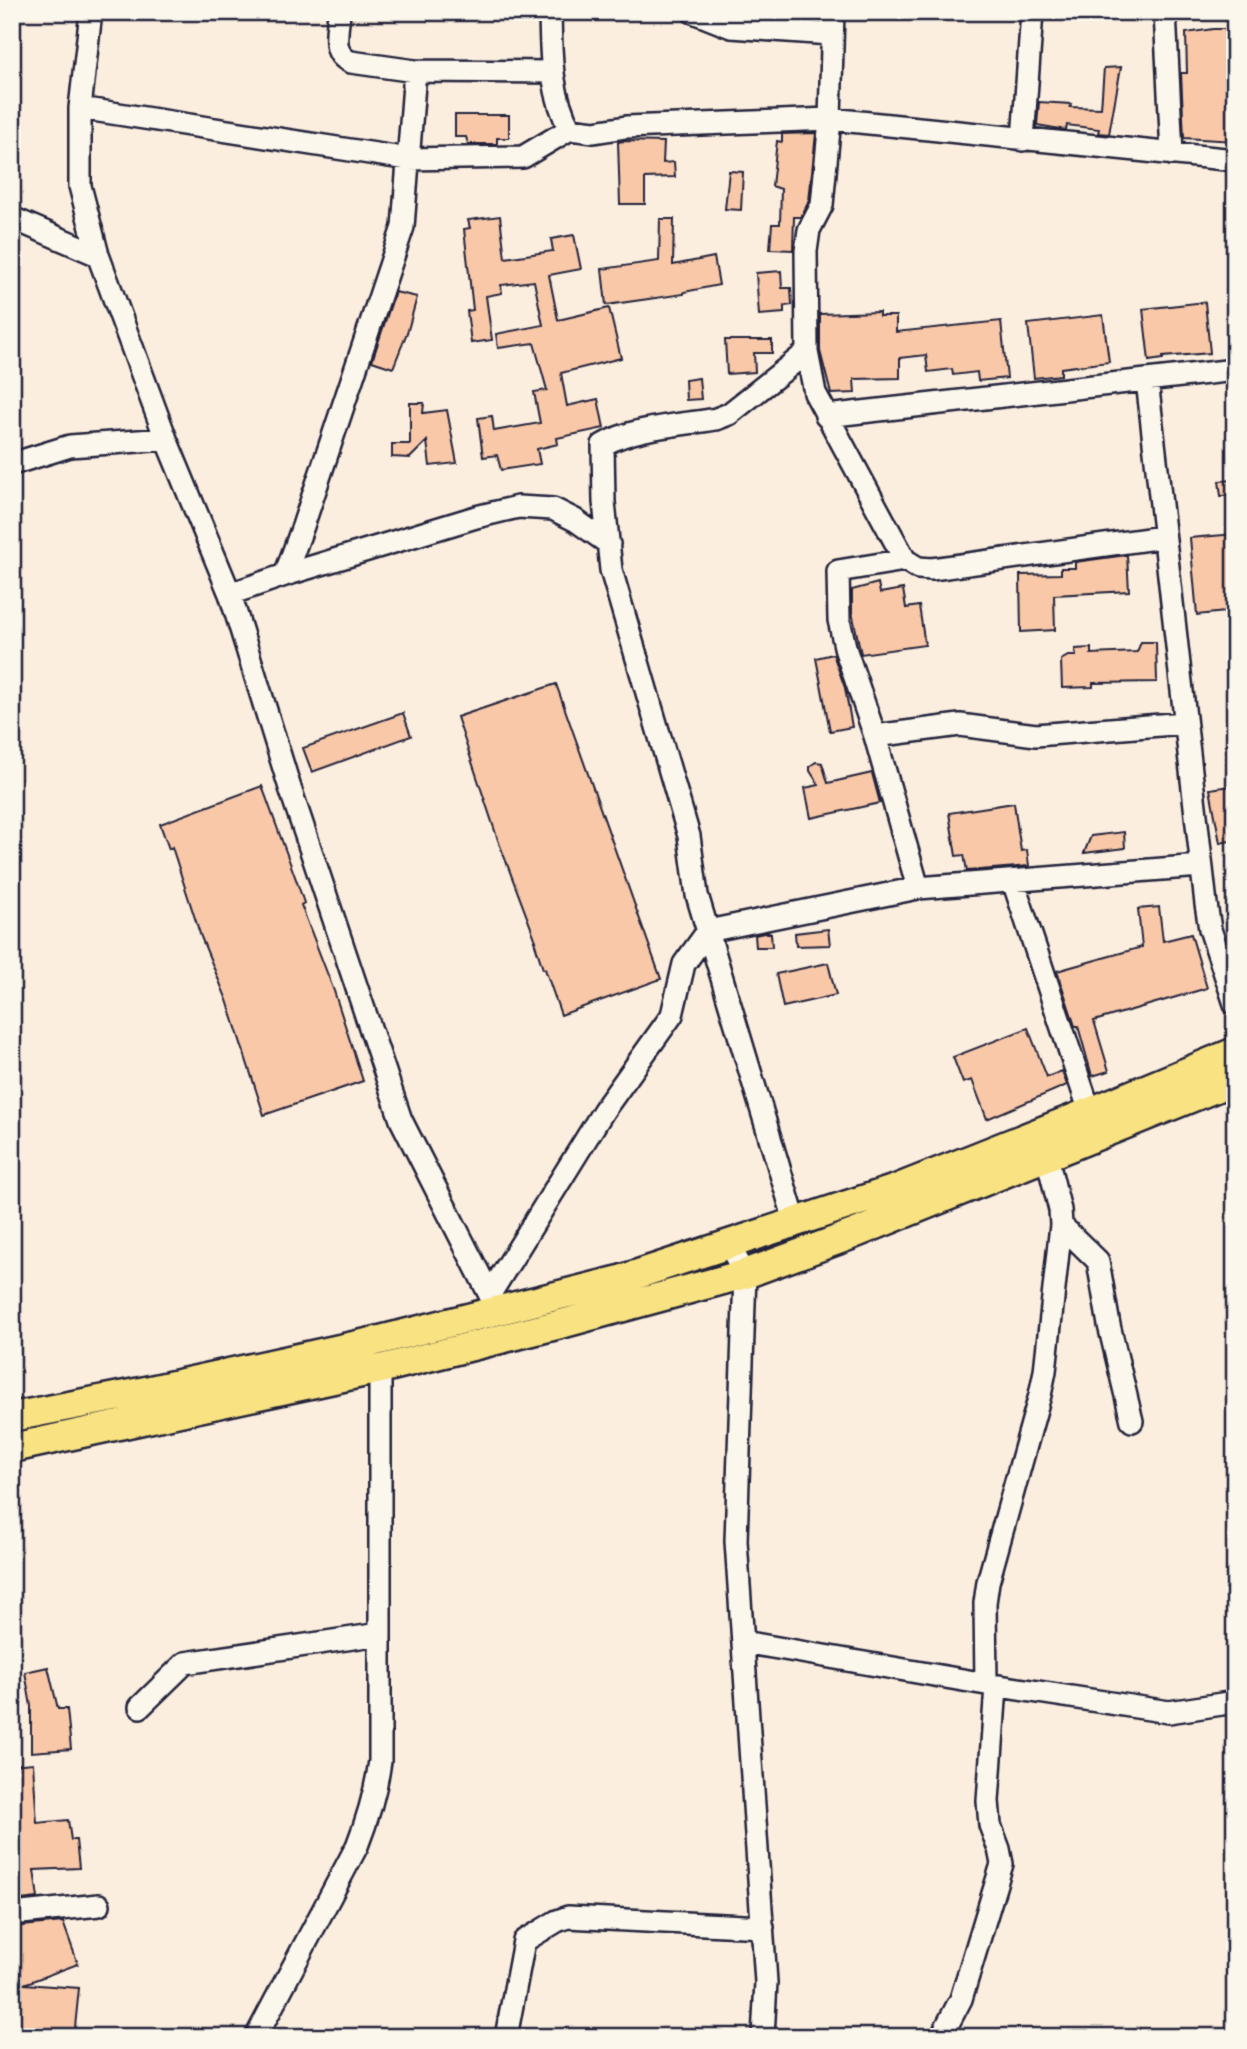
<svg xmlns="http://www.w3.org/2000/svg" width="1247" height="2049" font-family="Caveat,sans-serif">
<rect width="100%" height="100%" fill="#fbeede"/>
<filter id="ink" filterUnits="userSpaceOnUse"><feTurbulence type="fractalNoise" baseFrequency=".0143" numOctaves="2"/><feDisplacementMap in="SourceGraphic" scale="14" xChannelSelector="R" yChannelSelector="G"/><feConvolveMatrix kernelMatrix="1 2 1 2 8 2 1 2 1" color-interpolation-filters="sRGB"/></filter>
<g filter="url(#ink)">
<path fill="#f9c8a8" stroke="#22223b" stroke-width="2" d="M 1213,29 L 1235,29 L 1235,141 L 1184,138 L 1181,73 L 1187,73 L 1186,33 Z
M 1121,67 L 1109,134 L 1098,133 L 1099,129 L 1067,125 L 1066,130 L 1037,125 L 1039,102 L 1071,104 L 1070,107 L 1101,108 L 1104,68 Z
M 455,115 L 509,115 L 509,138 L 497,138 L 497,144 L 468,144 L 466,137 L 455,137 Z
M 816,133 L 809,201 L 801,217 L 794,217 L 793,250 L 770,249 L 772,224 L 780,224 L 781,189 L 772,186 L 777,141 L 782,142 L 782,134 Z
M 624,141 L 664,142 L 663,163 L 674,162 L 675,177 L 645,178 L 645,204 L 620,204 L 618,142 Z
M 729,171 L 743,172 L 741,210 L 725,209 Z
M 500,216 L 505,258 L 553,251 L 551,239 L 574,235 L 581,269 L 549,275 L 558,320 L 609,308 L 621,358 L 561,373 L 567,406 L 598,399 L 604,428 L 557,438 L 558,444 L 537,449 L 540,464 L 501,470 L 497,455 L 483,457 L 478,418 L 492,416 L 494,431 L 540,423 L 534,392 L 547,390 L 534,343 L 498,348 L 496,334 L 543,325 L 534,281 L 501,285 L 502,293 L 486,296 L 492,340 L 471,343 L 467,311 L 473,310 L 464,229 L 470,228 L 468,220 Z
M 660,219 L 674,219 L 673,265 L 714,257 L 719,285 L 684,292 L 684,294 L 606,305 L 602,269 L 659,261 Z
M 781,271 L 782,288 L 791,288 L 792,305 L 784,306 L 784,313 L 759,315 L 756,273 Z
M 395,292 L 417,297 L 408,330 L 393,368 L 372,361 Z
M 1205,302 L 1210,353 L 1163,357 L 1163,359 L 1149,361 L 1143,309 Z
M 879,312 L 879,316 L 896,316 L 896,332 L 1001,321 L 1007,378 L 978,381 L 977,372 L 953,375 L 952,369 L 928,372 L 926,355 L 900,358 L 900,378 L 854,379 L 855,393 L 831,394 L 820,351 L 820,314 Z
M 1103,315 L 1109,362 L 1061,368 L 1061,375 L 1034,378 L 1028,324 Z
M 725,340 L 772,340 L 772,353 L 754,353 L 755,372 L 727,374 Z
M 699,378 L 701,399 L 686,400 L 685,380 Z
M 410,403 L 424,403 L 423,413 L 447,410 L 457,463 L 430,466 L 427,441 L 410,458 L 392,457 L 392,444 L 410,444 Z
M 1235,480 L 1235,495 L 1221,496 L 1219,481 Z
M 1235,534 L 1235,611 L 1197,615 L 1190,538 Z
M 1127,555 L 1129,591 L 1054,595 L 1055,630 L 1021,632 L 1020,575 L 1061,574 L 1061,568 L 1075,568 L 1075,562 Z
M 878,583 L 880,593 L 903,589 L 906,608 L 919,606 L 925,645 L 861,654 L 852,612 L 852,590 Z
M 1141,642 L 1156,642 L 1157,682 L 1093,683 L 1093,687 L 1062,688 L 1061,660 L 1068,656 L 1076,656 L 1075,649 L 1091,648 L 1091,654 L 1137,652 Z
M 833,654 L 845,688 L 852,727 L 830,731 L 816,658 Z
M 556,684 L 661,979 L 561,1015 L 545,969 L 543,969 L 534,941 L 536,941 L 498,840 L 457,717 Z
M 403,713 L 411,736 L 312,772 L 303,748 Z
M 816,762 L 822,763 L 828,783 L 872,773 L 880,803 L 811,818 L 805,788 L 819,785 L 810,771 L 810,766 Z
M 262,786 L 297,882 L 304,903 L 301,905 L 334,991 L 363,1081 L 264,1115 L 227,1000 L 201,937 L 172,847 L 169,849 L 160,824 Z
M 1231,786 L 1235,810 L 1235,840 L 1220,843 L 1210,789 Z
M 1014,803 L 1021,851 L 1027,850 L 1029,866 L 967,871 L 964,855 L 956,856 L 949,813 Z
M 1124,832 L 1125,848 L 1084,853 L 1091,836 Z
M 1159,907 L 1163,941 L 1191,934 L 1207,988 L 1094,1021 L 1109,1071 L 1092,1076 L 1078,1026 L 1075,1026 L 1057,971 L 1142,947 L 1138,909 Z
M 828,929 L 830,945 L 796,946 L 795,933 Z
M 764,933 L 771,933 L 772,947 L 756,947 L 755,935 Z
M 828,963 L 836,995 L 783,1007 L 776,974 Z
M 1028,1028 L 1047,1077 L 1062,1071 L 1067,1085 L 987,1119 L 972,1080 L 963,1083 L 953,1057 Z
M 48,1667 L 58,1709 L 67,1709 L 71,1749 L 31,1752 L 31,1706 L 25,1672 Z
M 33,1763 L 37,1823 L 68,1820 L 71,1840 L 76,1840 L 79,1868 L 34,1870 L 38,1898 L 12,1901 L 12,1765 Z
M 63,1922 L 78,1964 L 24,1984 L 79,1988 L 74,2037 L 12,2037 L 12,1983 L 19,1984 L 12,1927 Z"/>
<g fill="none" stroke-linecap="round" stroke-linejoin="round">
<defs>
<path id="minor" d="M 91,12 L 80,108 L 80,186 L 98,255 L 166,439 L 230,594 L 290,788 L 401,1120 L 498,1311
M 339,12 C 338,31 330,54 351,62 L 415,71 L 552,72
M 550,12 C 551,53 550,92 570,129 L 594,132 L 626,127 L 830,119 L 1235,160
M 693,12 L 731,27 L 831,34
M 833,12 L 830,119 L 822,205 L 809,230 L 806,251 L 807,352 L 815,393 L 905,560 L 918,568 L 932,569 L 1163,537
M 1165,12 L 1172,154
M 80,108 L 408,159 L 523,157 L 570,129
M 1023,140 L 1032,12
M 12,218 L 98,255
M 1147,380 L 1206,904 L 1210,929 L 1235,1004
M 826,416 L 1235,370
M 12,464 L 70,446 L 166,439
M 905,560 L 838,571 L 839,620 L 846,651 L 875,736 L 918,888
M 285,575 L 476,517 L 518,507 L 553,509 L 575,520 L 609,544
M 230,594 L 285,575 L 303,526 L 403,227 L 415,71
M 875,736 L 960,725 L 1036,735 L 1185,723
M 1013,881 L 1090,1112
M 795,1221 L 697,895 L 689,836 L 611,570 L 604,502 L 603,445 C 633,427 681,425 716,419 L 729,414 L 807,352
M 1061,1225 L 1098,1261 L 1109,1325 L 1132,1421
M 728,1243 L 745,1274 L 736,1541 L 766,1982 L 763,2037
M 490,1294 L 604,1110 L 672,1015 L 684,964 L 708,931 L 918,888 L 1201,866
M 743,1642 L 986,1684 L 1169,1712 L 1235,1702
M 986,1684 L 985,1603 L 988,1582 L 1040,1395 L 1045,1371 L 1061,1225 L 1060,1210 L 1047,1157
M 140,1707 L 185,1663 L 380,1634
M 12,1914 L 99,1905
M 256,2037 L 357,1846 C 368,1818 376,1791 380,1761 L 380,1369
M 506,2037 L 524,1941 L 557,1921 L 568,1917 L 763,1927
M 941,2037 L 961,1999 L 1002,1864 L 999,1849 L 990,1825 L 988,1801 L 996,1686"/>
<path id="major" d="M 12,1417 L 141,1392 L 372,1342 L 620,1280 L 896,1189 L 1090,1112 L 1235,1052
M 12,1448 L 380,1369 L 561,1324 L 745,1274 L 851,1235 L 1235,1080"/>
</defs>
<use href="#minor" stroke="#22223b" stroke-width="26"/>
<use href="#major" stroke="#22223b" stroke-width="33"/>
<use href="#minor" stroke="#fbf7ec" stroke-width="21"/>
<use href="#major" stroke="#f8e281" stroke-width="28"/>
</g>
</g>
<rect width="1247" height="2049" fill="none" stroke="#fbf7ec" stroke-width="42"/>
<rect x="21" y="21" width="1205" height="2007" fill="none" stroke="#22223b" stroke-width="2.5" filter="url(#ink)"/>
</svg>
